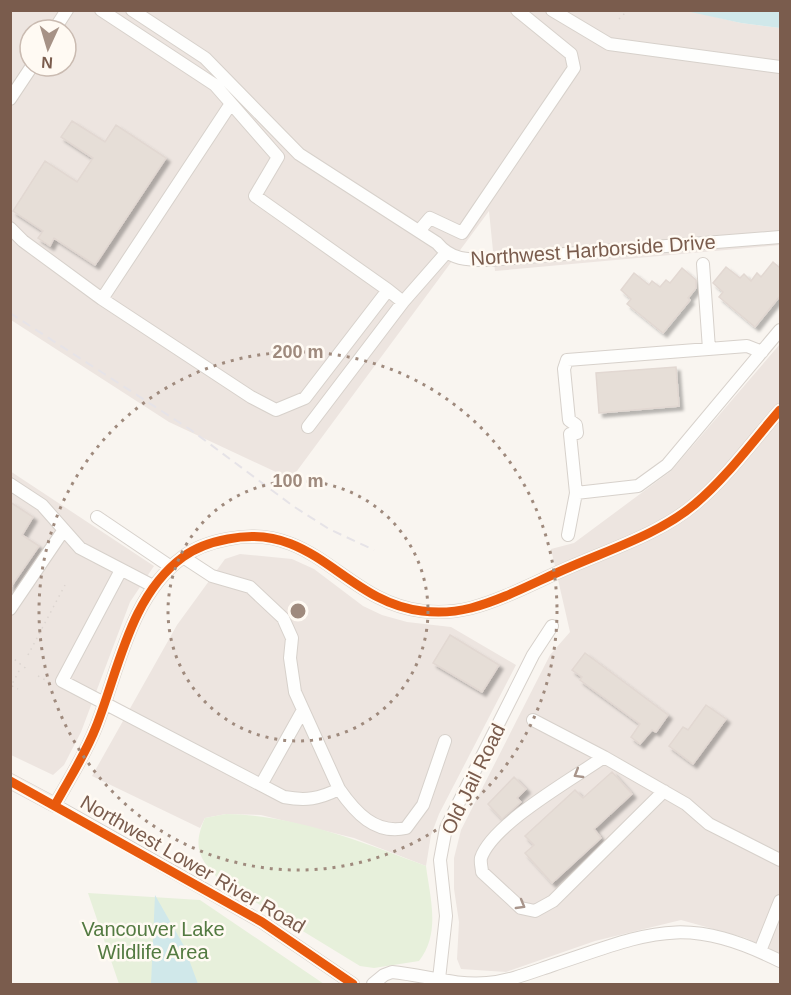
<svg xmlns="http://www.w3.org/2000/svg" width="791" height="995" font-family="Arial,sans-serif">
<defs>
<filter id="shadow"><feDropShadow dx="4" dy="4" stdDeviation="1.5" flood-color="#0004"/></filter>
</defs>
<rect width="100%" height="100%" fill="#f9f5f0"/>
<path fill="#ede5e0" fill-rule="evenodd" d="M 686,10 L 741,23 L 780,28 L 780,245 L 495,271 L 489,211 L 291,479 L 169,422 L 11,320 L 10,11 ZM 30,30 L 66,30 L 66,66 L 30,66 Z
M 780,344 L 780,955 L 746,938 L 681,920 L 595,941 L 506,972 L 461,969 L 457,959 L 459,922 L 454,889 L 454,858 L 461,830 L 550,655 L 570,632 L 551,549 L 574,543 L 671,471 Z
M 10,471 L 154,566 L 130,602 L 81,732 L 64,765 L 53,775 L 11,755 Z
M 240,554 L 292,559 L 314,569 L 363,606 L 382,615 L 407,622 L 451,627 L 516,665 L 439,814 L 431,835 L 426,866 L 354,838 L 261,815 L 226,814 L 205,818 L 200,828 L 92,776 L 177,625 L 225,559 Z"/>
<path fill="#e7f0db" d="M 226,814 C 295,815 362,842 426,866 C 430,898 441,933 419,961 L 374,968 L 360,966 L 221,881 C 199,860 192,847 205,818 Z
M 88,893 L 200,900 L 324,984 L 119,984 Z"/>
<path fill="#d0e8ea" d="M 686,11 L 780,11 L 780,28 L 741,23 Z
M 155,895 L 184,946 L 198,984 L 151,984 Z"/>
<path fill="#e6ded7" stroke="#e2d8d2" stroke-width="1.5" filter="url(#shadow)" d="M 72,121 L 105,142 L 116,125 L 166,158 L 95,265 L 54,238 L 50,246 L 38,238 L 43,231 L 13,211 L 45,161 L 77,182 L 93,158 L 61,137 Z
M 773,262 L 780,268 L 780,296 L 755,327 L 719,297 L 723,292 L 713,283 L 726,267 L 740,278 L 744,274 L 751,281 L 757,273 L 761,277 Z
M 682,268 L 696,280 L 696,288 L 688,298 L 690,300 L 663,333 L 627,304 L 631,299 L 621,290 L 634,273 L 649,285 L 652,281 L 660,287 L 666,280 L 670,283 Z
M 676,367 L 679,406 L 599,413 L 596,373 Z
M 10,502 L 33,517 L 22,535 L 39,546 L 10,588 Z
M 450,635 L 499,665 L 482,692 L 433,663 Z
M 585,653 L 668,715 L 656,732 L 652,730 L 640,744 L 631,737 L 640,724 L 580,680 L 582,677 L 572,670 Z
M 706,705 L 726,719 L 693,764 L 669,746 L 683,727 L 688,730 Z
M 612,772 L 632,794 L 594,829 L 601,838 L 552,883 L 525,853 L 534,845 L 525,836 L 575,790 L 583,798 Z
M 514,777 L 526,789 L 517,798 L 521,802 L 502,819 L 488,804 Z"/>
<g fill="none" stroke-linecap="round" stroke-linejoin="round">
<defs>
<path id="minor" d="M 101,10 L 215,85 L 278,157 L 255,196 L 388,290
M 132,10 L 205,58 L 299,154 L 437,243 C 451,260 467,260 489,260 L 780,237
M 552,10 L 609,44 L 780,67
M 54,30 L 67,10
M 10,99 L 32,66
M 10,228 L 23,241 L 102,299 L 251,397 L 276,410 L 305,398 L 388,290 L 403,302
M 419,231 L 430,218 L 462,233 L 574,68 L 571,54 L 517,10
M 703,264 L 709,349
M 102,299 L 230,105
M 308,427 L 403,302 L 446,253
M 10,484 L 42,505 L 80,548 L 153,586
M 576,493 L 638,486 L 667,465 L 780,330
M 97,517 L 171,567
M 568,535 L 576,493 L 570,434 L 577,433 L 576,425 L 569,420 L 564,369 L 567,360 L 747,346 L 762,352
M 121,570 L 62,681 L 284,797 C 306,801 319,799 339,789 L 295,692 L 290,658 L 292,638 L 283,618 L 250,587 L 212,576 L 183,557
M 10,609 L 63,531
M 533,720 L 604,757
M 261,785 L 303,710
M 339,789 C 355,812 375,835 406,828 L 423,805 L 445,741
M 664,791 L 553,901 L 535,911 L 521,908 L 482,872 C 482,868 480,863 481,858 C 492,824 574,778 604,757 L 686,804 L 709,824 L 780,860
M 760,951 L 780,901
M 439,979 L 446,916 L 440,860 L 446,828 L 533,655 L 552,626
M 353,984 L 262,922 L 55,805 C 69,779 85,755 96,727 C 119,669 130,596 183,557 C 196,547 212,542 228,539 C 315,521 344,602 422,611 C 438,613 455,612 471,608 C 505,599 537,581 570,567 C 611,549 661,533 695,504 C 727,477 753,441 780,410
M 373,984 L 384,975 L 392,972 C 424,975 456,986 487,983 C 510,981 532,972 553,965 C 650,933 683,913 780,961"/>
<path id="major" d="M 10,781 L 55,805"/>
</defs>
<use href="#minor" stroke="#d7d1cb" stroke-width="14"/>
<use href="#major" stroke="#dad1cc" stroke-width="16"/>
<path stroke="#dcd5d0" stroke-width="1.5" stroke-dasharray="1.5 4.5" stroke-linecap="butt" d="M 619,19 L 628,10
M 28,655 L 65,585
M 10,656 L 28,670
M 38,676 L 53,684
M 12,686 L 18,689
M 10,688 L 21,667
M 10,696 L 13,698"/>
<use href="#minor" stroke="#fefefd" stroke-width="12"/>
<use href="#major" stroke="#f3eee8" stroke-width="15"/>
<path stroke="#e6e3e7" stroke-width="2" stroke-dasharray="9 6" stroke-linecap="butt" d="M 10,313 L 191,430 L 293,506 L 329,529 L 374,550"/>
<defs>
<path id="cycleway" d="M 10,781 L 262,922 L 353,984
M 55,805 C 69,779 85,755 96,727 C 119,669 130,596 183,557 C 196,547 212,542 228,539 C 315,521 344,602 422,611 C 438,613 455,612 471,608 C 505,599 537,581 570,567 C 611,549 661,533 695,504 C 727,477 753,441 780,410"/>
</defs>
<use href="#cycleway" stroke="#fffaf3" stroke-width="13"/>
<use href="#cycleway" stroke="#e8590c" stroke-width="9"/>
</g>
<defs><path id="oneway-chevron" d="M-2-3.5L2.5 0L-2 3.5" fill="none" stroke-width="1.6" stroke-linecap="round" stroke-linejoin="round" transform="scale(1.5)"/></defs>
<g stroke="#a8958b">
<use href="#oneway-chevron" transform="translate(578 774) rotate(149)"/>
<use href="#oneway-chevron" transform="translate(521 905) rotate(30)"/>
</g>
<g fill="none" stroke="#9f8a7d" stroke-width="3" stroke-dasharray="3 6">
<circle cx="298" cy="611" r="130"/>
<circle cx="298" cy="611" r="259"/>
</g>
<g text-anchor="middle" stroke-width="5" stroke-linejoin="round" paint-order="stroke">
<g font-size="20" fill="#7a5c4d" stroke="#fffaf3">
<text transform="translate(593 250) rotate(-4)" y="7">Northwest Harborside Drive</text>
<text transform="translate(473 779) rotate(-64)" y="7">Old Jail Road</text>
<text transform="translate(193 864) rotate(30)" y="7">Northwest Lower River Road</text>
</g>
<g font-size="20" fill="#537a41" stroke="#fffaf3">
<text x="153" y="936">Vancouver Lake<tspan x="153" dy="23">Wildlife Area</tspan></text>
</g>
</g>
<circle cx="298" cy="611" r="9" fill="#9f8a7d" stroke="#fffaf3" stroke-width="3"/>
<g font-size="18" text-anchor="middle" font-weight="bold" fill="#9f8a7d" stroke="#fffaf3" stroke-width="5" stroke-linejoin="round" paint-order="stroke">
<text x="298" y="358">200 m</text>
<text x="298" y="487">100 m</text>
</g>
<rect width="791" height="995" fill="none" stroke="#7a5c4d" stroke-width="24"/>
<g transform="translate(48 48) rotate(184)"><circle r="28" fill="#fffaf3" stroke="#cabbb1" stroke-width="1.5"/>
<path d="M0-4.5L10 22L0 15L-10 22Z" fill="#a69286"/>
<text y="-9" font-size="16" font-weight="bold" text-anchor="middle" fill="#7a5c4d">N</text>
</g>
</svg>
